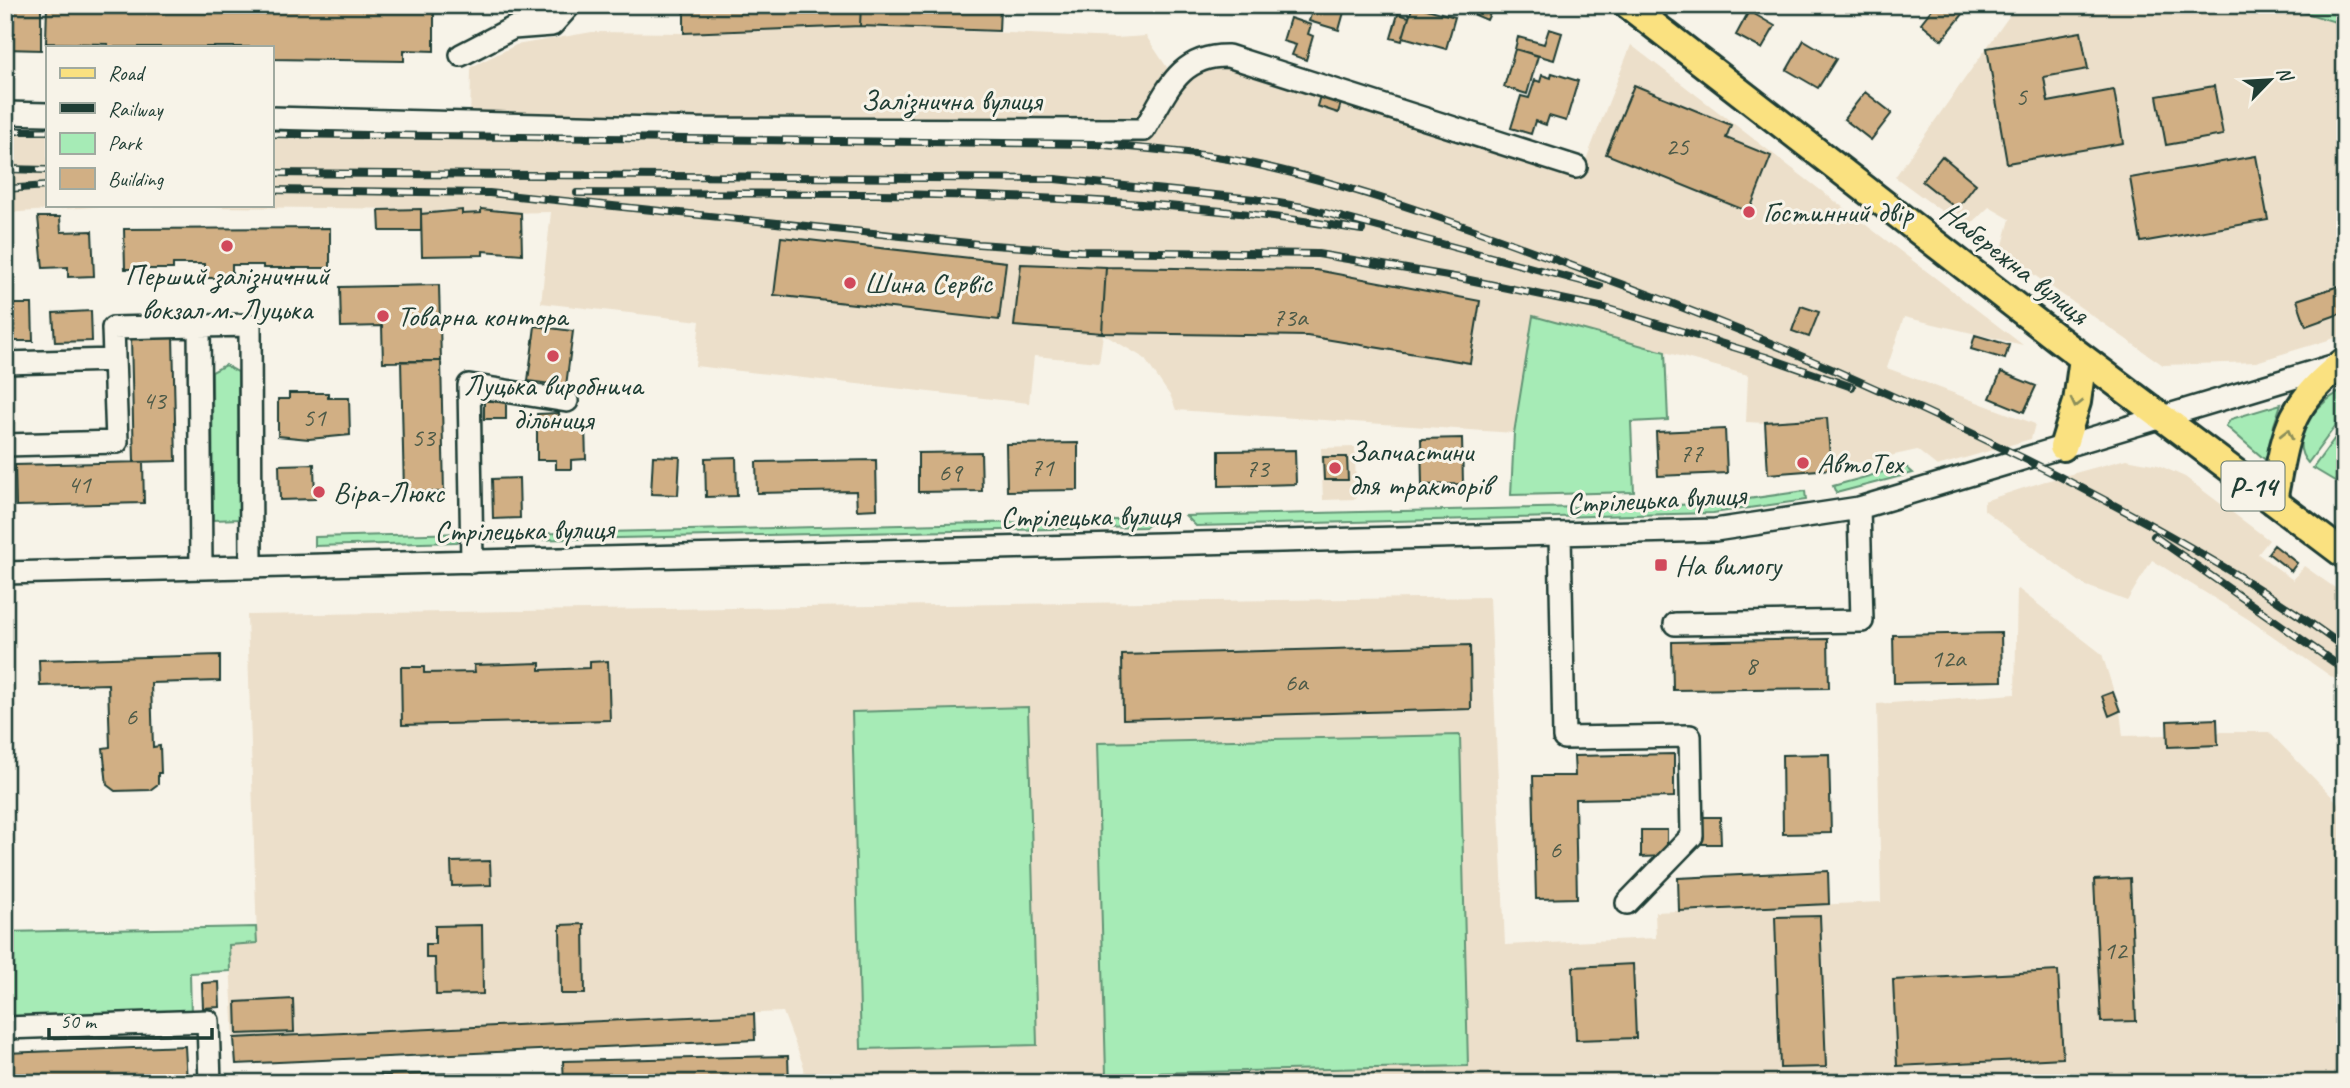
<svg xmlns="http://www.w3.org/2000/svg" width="2350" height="1088" font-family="Caveat,sans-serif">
<rect width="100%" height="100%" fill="#f7f3e8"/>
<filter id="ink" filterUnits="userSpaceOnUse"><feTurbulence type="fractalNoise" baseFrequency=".0143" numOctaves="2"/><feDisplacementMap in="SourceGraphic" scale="14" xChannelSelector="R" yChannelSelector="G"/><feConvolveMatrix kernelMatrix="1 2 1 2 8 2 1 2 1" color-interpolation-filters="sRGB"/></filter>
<g filter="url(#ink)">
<path fill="#ecdfca" d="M 2017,5 L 2280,5 L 2345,25 L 2345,335 L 2256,362 L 2163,365 L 2001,252 L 2010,219 L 1989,207 L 1966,229 L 1895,177 Z
M 860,26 L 1116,38 L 1146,36 L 1168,69 L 1186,76 L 1227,62 L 1582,170 L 1631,45 L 2023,345 L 1904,317 L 1887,368 L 2035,424 L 2031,439 L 1937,466 L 1917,450 L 1831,469 L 1768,474 L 1765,423 L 1746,422 L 1748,375 L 1534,316 L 1514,433 L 1176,410 L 1171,397 L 1144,358 L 1103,334 L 1099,362 L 1034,356 L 1029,403 L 695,366 L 700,321 L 541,303 L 551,212 L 502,213 L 502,209 L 482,209 L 481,213 L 462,214 L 462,210 L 441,210 L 441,214 L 421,214 L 420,209 L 108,206 L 5,213 L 5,128 L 47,129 L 47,205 L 271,205 L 271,134 L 408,138 L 409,131 L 470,131 L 471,67 L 516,45 L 592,32 L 684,33 Z
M 1355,447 L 1356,499 L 1323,500 L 1321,448 Z
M 2126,459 L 2158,465 L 2185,477 L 2269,540 L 2258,554 L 2293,580 L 2304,566 L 2345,595 L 2345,621 L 2336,632 L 2345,639 L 2345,686 L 2248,619 L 2152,560 L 2127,601 L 2084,585 L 1984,510 L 1984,501 L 2042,482 Z
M 2017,588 L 2102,654 L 2120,711 L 2123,736 L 2167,735 L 2167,721 L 2217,719 L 2218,732 L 2269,732 L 2345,810 L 2345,1083 L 805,1083 L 804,1067 L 783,1012 L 234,1038 L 229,944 L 257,942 L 247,615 L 1490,597 L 1505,945 L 1656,938 L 1655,912 L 1881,902 L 1877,704 L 2015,694 Z"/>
<path fill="#a6ebb6" stroke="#629475" stroke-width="2" d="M 2280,5 L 2345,5 L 2345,25 Z
M 1533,316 L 1665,352 L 1668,420 L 1631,422 L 1634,492 L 1511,495 L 1514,433 Z
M 225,365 L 238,372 L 239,519 L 213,520 L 212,372 Z
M 2345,390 L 2345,413 L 2308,463 C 2285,439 2320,398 2345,390 Z
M 2281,404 L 2274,425 L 2269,463 L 2226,426 L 2231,419 Z
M 2345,424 L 2345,487 L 2313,468 Z
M 1905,466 L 1913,473 L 1836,493 L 1833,486 Z
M 1805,491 L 1806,500 L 1713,513 L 1196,526 L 1186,516 L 1712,504 Z
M 1155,519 L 1146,527 L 481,541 L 481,535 Z
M 463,533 L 457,542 L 315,546 L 315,537 Z
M 1028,707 L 1037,1045 L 861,1049 L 852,712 Z
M 1460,735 L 1468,1066 L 1106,1074 L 1097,743 Z
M 256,927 L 257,943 L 229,945 L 230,971 L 190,973 L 191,1015 L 5,1020 L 5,932 Z"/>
<path fill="#d1af84" stroke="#1f3d34" stroke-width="2" d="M 5,5 L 41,5 L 41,50 L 5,49 Z
M 47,5 L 434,5 L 434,51 L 404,50 L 404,61 L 271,59 L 271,47 L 108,47 L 108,44 L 46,43 Z
M 684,5 L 861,5 L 860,26 L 684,33 Z
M 861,5 L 1000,8 L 999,31 L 860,26 Z
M 1314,5 L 1346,5 L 1339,30 L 1309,21 Z
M 1413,5 L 1455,17 L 1446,49 L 1403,37 Z
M 1477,5 L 1494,5 L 1487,20 L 1473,14 Z
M 1935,5 L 1954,5 L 1964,13 L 1942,40 L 1921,23 Z
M 1749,11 L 1775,26 L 1762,49 L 1736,35 Z
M 1398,14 L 1409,17 L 1402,41 L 1391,38 Z
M 1290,18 L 1311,25 L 1308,34 L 1313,36 L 1306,60 L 1292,55 L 1296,45 L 1283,41 Z
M 1549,29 L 1562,33 L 1554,60 L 1515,49 L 1518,37 L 1544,44 Z
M 2081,32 L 2088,69 L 2044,77 L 2048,102 L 2114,90 L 2123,143 L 2007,163 L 1987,48 Z
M 1804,40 L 1836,59 L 1818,88 L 1787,70 Z
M 1515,49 L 1538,56 L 1527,94 L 1504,87 Z
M 1552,73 L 1578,81 L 1566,121 L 1549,116 L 1546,125 L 1535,121 L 1531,134 L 1511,128 L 1521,96 L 1529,98 L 1535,80 L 1540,82 L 1542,75 L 1551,78 Z
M 1634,85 L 1731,125 L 1726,138 L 1771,156 L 1749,212 L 1606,154 Z
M 2214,86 L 2223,135 L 2166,145 L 2157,96 Z
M 1865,92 L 1892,113 L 1871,140 L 1844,119 Z
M 1320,96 L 1341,103 L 1338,113 L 1317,106 Z
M 1942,156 L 1976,184 L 1957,209 L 1922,181 Z
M 2256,156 L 2268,220 L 2141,242 L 2130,178 Z
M 421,209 L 421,231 L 380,231 L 379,210 Z
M 481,209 L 521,213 L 522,254 L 483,251 L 483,255 L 422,256 L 421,214 L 462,210 L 462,214 L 481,213 Z
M 38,217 L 60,217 L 61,232 L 92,231 L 94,276 L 68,277 L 68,267 L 43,268 Z
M 330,228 L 330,268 L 263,268 L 263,265 L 232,265 L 232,278 L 205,278 L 205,264 L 173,264 L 173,269 L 125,269 L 124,229 Z
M 781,237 L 1006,262 L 999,320 L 774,295 Z
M 1021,264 L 1106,267 L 1102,333 L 1014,326 Z
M 1106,267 L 1316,270 L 1480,301 L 1470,363 L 1307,336 L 1102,333 Z
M 2345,284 L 2345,312 L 2306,326 L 2297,300 Z
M 439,285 L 441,361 L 383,362 L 382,326 L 341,327 L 340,287 Z
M 5,304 L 32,304 L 33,341 L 5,341 Z
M 1801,306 L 1819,312 L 1809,337 L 1792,331 Z
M 91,311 L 92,341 L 55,342 L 53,313 Z
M 535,326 L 573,331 L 566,386 L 528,381 Z
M 1975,335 L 2009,345 L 2005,359 L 1971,349 Z
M 173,336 L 176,461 L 134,462 L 131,337 Z
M 401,361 L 441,361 L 444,492 L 404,492 Z
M 2001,372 L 2036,386 L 2024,412 L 1990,398 Z
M 289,393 L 328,393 L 328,398 L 349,398 L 350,435 L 309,439 L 278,436 L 278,399 L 289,399 Z
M 484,401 L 506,401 L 506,419 L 484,419 Z
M 559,413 L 560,427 L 585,426 L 586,459 L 571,460 L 571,469 L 556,469 L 556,460 L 537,460 L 537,414 Z
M 1827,418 L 1831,469 L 1768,474 L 1765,422 Z
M 1725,429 L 1727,473 L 1658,476 L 1656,432 Z
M 1462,438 L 1463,484 L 1422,485 L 1421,439 Z
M 1078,443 L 1078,490 L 1007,491 L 1006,444 Z
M 1295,450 L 1296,484 L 1219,486 L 1219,451 Z
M 981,452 L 982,491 L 918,492 L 918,453 Z
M 653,456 L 680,457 L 678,495 L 651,494 Z
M 736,457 L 737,496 L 706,497 L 705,458 Z
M 1323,457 L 1347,457 L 1348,480 L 1324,480 Z
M 876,460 L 877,509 L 857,510 L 856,491 L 757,493 L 756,462 Z
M 143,462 L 144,503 L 16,506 L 15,465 Z
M 314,464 L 315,499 L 280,500 L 279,465 Z
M 519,478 L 520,518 L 493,519 L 492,479 Z
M 2274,545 L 2297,563 L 2291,571 L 2268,553 Z
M 2001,633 L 2002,681 L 1894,683 L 1893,635 Z
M 1828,639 L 1829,688 L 1673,690 L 1672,642 Z
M 1470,645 L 1471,709 L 1123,719 L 1122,655 Z
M 220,655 L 220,681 L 151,683 L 153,747 L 160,746 L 161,773 L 158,773 L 158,784 L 150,790 L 115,791 L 107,785 L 103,748 L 110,747 L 108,684 L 40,686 L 39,660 Z
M 608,661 L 610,720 L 402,725 L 401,667 L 424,667 L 424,673 L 475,672 L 474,665 L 540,663 L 540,670 L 590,668 L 590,662 Z
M 2113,692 L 2120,711 L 2109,716 L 2102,696 Z
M 2217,719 L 2218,745 L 2168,747 L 2167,721 Z
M 1674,754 L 1674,797 L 1575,799 L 1577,898 L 1536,899 L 1533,776 L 1575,776 L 1574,756 Z
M 1829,754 L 1831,833 L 1783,834 L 1782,755 Z
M 1700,817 L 1720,817 L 1721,844 L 1701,844 Z
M 1641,830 L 1667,830 L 1667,856 L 1641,857 Z
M 490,861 L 491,885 L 452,886 L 451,862 Z
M 1828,871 L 1829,904 L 1679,911 L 1678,878 Z
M 2130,878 L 2136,1021 L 2101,1022 L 2094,880 Z
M 1820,916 L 1826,1067 L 1780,1068 L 1775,917 Z
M 584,924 L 585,994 L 561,994 L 560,925 Z
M 482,925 L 483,994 L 436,995 L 435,958 L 426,958 L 426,944 L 435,944 L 435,926 Z
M 1633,964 L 1636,1038 L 1576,1040 L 1573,967 Z
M 2058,971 L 2063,1058 L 1897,1066 L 1893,980 Z
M 219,982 L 220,1007 L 203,1008 L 202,983 Z
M 293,999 L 294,1032 L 237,1034 L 236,1002 Z
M 754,1014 L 755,1040 L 236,1064 L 234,1038 Z
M 185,1046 L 187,1083 L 5,1083 L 5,1053 Z
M 788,1056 L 789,1083 L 564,1083 L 563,1061 Z
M 463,1073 L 464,1083 L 236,1083 L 236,1079 Z"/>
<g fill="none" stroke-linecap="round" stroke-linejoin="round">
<defs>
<path id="minor" d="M 1646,20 L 1657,5
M 461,55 L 513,28 L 552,25 L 570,5
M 5,113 L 47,114
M 271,118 L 697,129 L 1144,130 C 1167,92 1178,55 1228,56 L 1576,167
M 5,363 L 114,360
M 5,445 L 117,442 L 113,328 L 199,326
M 1560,534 L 1564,738 L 1690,736 L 1692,836 L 1627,903
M 472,562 L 469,385 L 567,401
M 201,568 L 199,326 L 250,325 L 251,567
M 5,573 L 1715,530 L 1859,508 L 2339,364
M 1675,624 L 1862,621 L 1859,508
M 5,1028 L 208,1021 L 210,1083"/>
<path id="major" d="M 1628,5 L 2058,339 L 2345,555
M 2063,447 L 2077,402 L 2083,358
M 2273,501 C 2286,434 2286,406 2344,362"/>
</defs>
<use href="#minor" stroke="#1f3d34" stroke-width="26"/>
<use href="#major" stroke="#1f3d34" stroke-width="32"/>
<use href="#minor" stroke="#f7f3e8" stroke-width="21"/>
<use href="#major" stroke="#fae180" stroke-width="26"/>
<defs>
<path id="rail" d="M 5,131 L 47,131
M 271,134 L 1093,144 C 1150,149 1207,153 1263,166 C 1387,194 1507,242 1626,286 C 1763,337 1896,395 2027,460 C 2138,516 2245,574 2345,648
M 5,169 L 47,170
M 271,173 L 1055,179 L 1254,199 L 1303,207 L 1600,286
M 5,189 L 47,186
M 271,190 L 489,193 L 978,244 L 1080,251 L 1318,254 L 1460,278 L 1605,308 L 1766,357 L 1852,387
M 577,193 C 839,195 1103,186 1362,230
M 2154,536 L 2345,670"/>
</defs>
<use href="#rail" stroke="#1f3d34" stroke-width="8"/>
<use href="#rail" stroke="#f7f3e8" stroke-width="5" stroke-dasharray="16" stroke-linecap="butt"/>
</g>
<defs><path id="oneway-chevron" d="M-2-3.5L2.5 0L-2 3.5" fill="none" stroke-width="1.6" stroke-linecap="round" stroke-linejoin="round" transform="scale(1.75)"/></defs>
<g stroke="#8c8f5a">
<use href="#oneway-chevron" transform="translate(2076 403) rotate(103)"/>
<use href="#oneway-chevron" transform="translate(2287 434) rotate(-76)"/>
</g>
</g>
<g fill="#d1495b" stroke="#f7f3e8" stroke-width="2.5">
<circle cx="1749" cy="212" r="7"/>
<circle cx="227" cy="246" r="7"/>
<circle cx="850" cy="283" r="7"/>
<circle cx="383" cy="316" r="7"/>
<circle cx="553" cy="356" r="7"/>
<circle cx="1803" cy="463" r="7"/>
<circle cx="1335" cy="468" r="7"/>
<circle cx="319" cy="492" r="7"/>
<rect x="1654" y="558" width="14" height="14" rx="3.5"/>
</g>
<g text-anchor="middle" stroke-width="6" stroke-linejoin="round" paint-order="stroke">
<g font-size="26" fill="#4c5a48">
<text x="2021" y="105">5</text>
<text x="1677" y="155">25</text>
<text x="1290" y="326">73а</text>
<text x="154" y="409">43</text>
<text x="314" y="426">51</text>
<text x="423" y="446">53</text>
<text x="1691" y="462">77</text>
<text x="1042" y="476">71</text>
<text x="1257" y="477">73</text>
<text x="950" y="481">69</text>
<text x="79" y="493">41</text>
<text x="1948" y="667">12а</text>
<text x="1751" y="674">8</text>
<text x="1296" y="691">6а</text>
<text x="131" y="725">6</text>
<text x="1555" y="858">6</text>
<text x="2115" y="959">12</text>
</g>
<rect fill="#f7f3e8" stroke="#60746a" stroke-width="2" x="2221.5" y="461.5" width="63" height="49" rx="5"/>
<g font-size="28" font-weight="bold" fill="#1f3d34">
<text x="2253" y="496">Р-14</text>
</g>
<g font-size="30" fill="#1f3d34" stroke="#f7f3e8">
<text x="951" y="110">Залізнична вулиця</text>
<text transform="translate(2015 263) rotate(38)" y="10">Набережна вулиця</text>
<text transform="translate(1656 499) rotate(-3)" y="10">Стрілецька вулиця</text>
<text transform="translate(1090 516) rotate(-1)" y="10">Стрілецька вулиця</text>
<text transform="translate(524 530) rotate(-1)" y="10">Стрілецька вулиця</text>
</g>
<g font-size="30" fill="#1f3d34" stroke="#f7f3e8" text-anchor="start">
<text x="1763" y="222">Гостинний двір</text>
<text x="227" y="285" text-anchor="middle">Перший залізничний<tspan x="227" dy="34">вокзал м. Луцька</tspan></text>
<text x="864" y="293">Шина Сервіс</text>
<text x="397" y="326">Товарна контора</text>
<text x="553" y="395" text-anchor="middle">Луцька виробнича<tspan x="553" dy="34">дільниця</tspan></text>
<text x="1349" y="461">Запчастини<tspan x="1349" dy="34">для тракторів</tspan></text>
<text x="1817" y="473">АвтоТех</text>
<text x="333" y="502">Віра-Люкс</text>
<text x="1675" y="575">На вимогу</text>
</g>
</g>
<rect width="2350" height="1088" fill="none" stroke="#f7f3e8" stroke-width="28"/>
<rect x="14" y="14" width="2322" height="1060" fill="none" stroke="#1f3d34" stroke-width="2.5" filter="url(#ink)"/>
<rect x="46" y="46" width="228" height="161" fill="#f7f3e8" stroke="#a1aaa0" stroke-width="2"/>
<rect x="60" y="68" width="35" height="10" fill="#fae180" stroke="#a1aaa0" stroke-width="2"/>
<text x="108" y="80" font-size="21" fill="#1f3d34">Road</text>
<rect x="60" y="103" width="35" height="10" fill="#1f3d34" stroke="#a1aaa0" stroke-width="2"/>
<text x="108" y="116" font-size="21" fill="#1f3d34">Railway</text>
<rect x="60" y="133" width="35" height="21" fill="#a6ebb6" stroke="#a1aaa0" stroke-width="2"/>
<text x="108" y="150" font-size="21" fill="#1f3d34">Park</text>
<rect x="60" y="168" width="35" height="21" fill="#d1af84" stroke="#a1aaa0" stroke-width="2"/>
<text x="108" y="186" font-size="21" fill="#1f3d34">Building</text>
<g transform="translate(2270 80) rotate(65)" stroke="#f7f3e8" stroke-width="5" paint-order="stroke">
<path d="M0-5L12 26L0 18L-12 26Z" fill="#1f3d34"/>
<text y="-10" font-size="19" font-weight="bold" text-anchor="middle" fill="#1f3d34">N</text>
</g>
<path d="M49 1028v10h163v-10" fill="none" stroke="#1f3d34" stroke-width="3.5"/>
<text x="60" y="1028" font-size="21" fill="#1f3d34" stroke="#f7f3e8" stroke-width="5" paint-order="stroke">50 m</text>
</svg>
